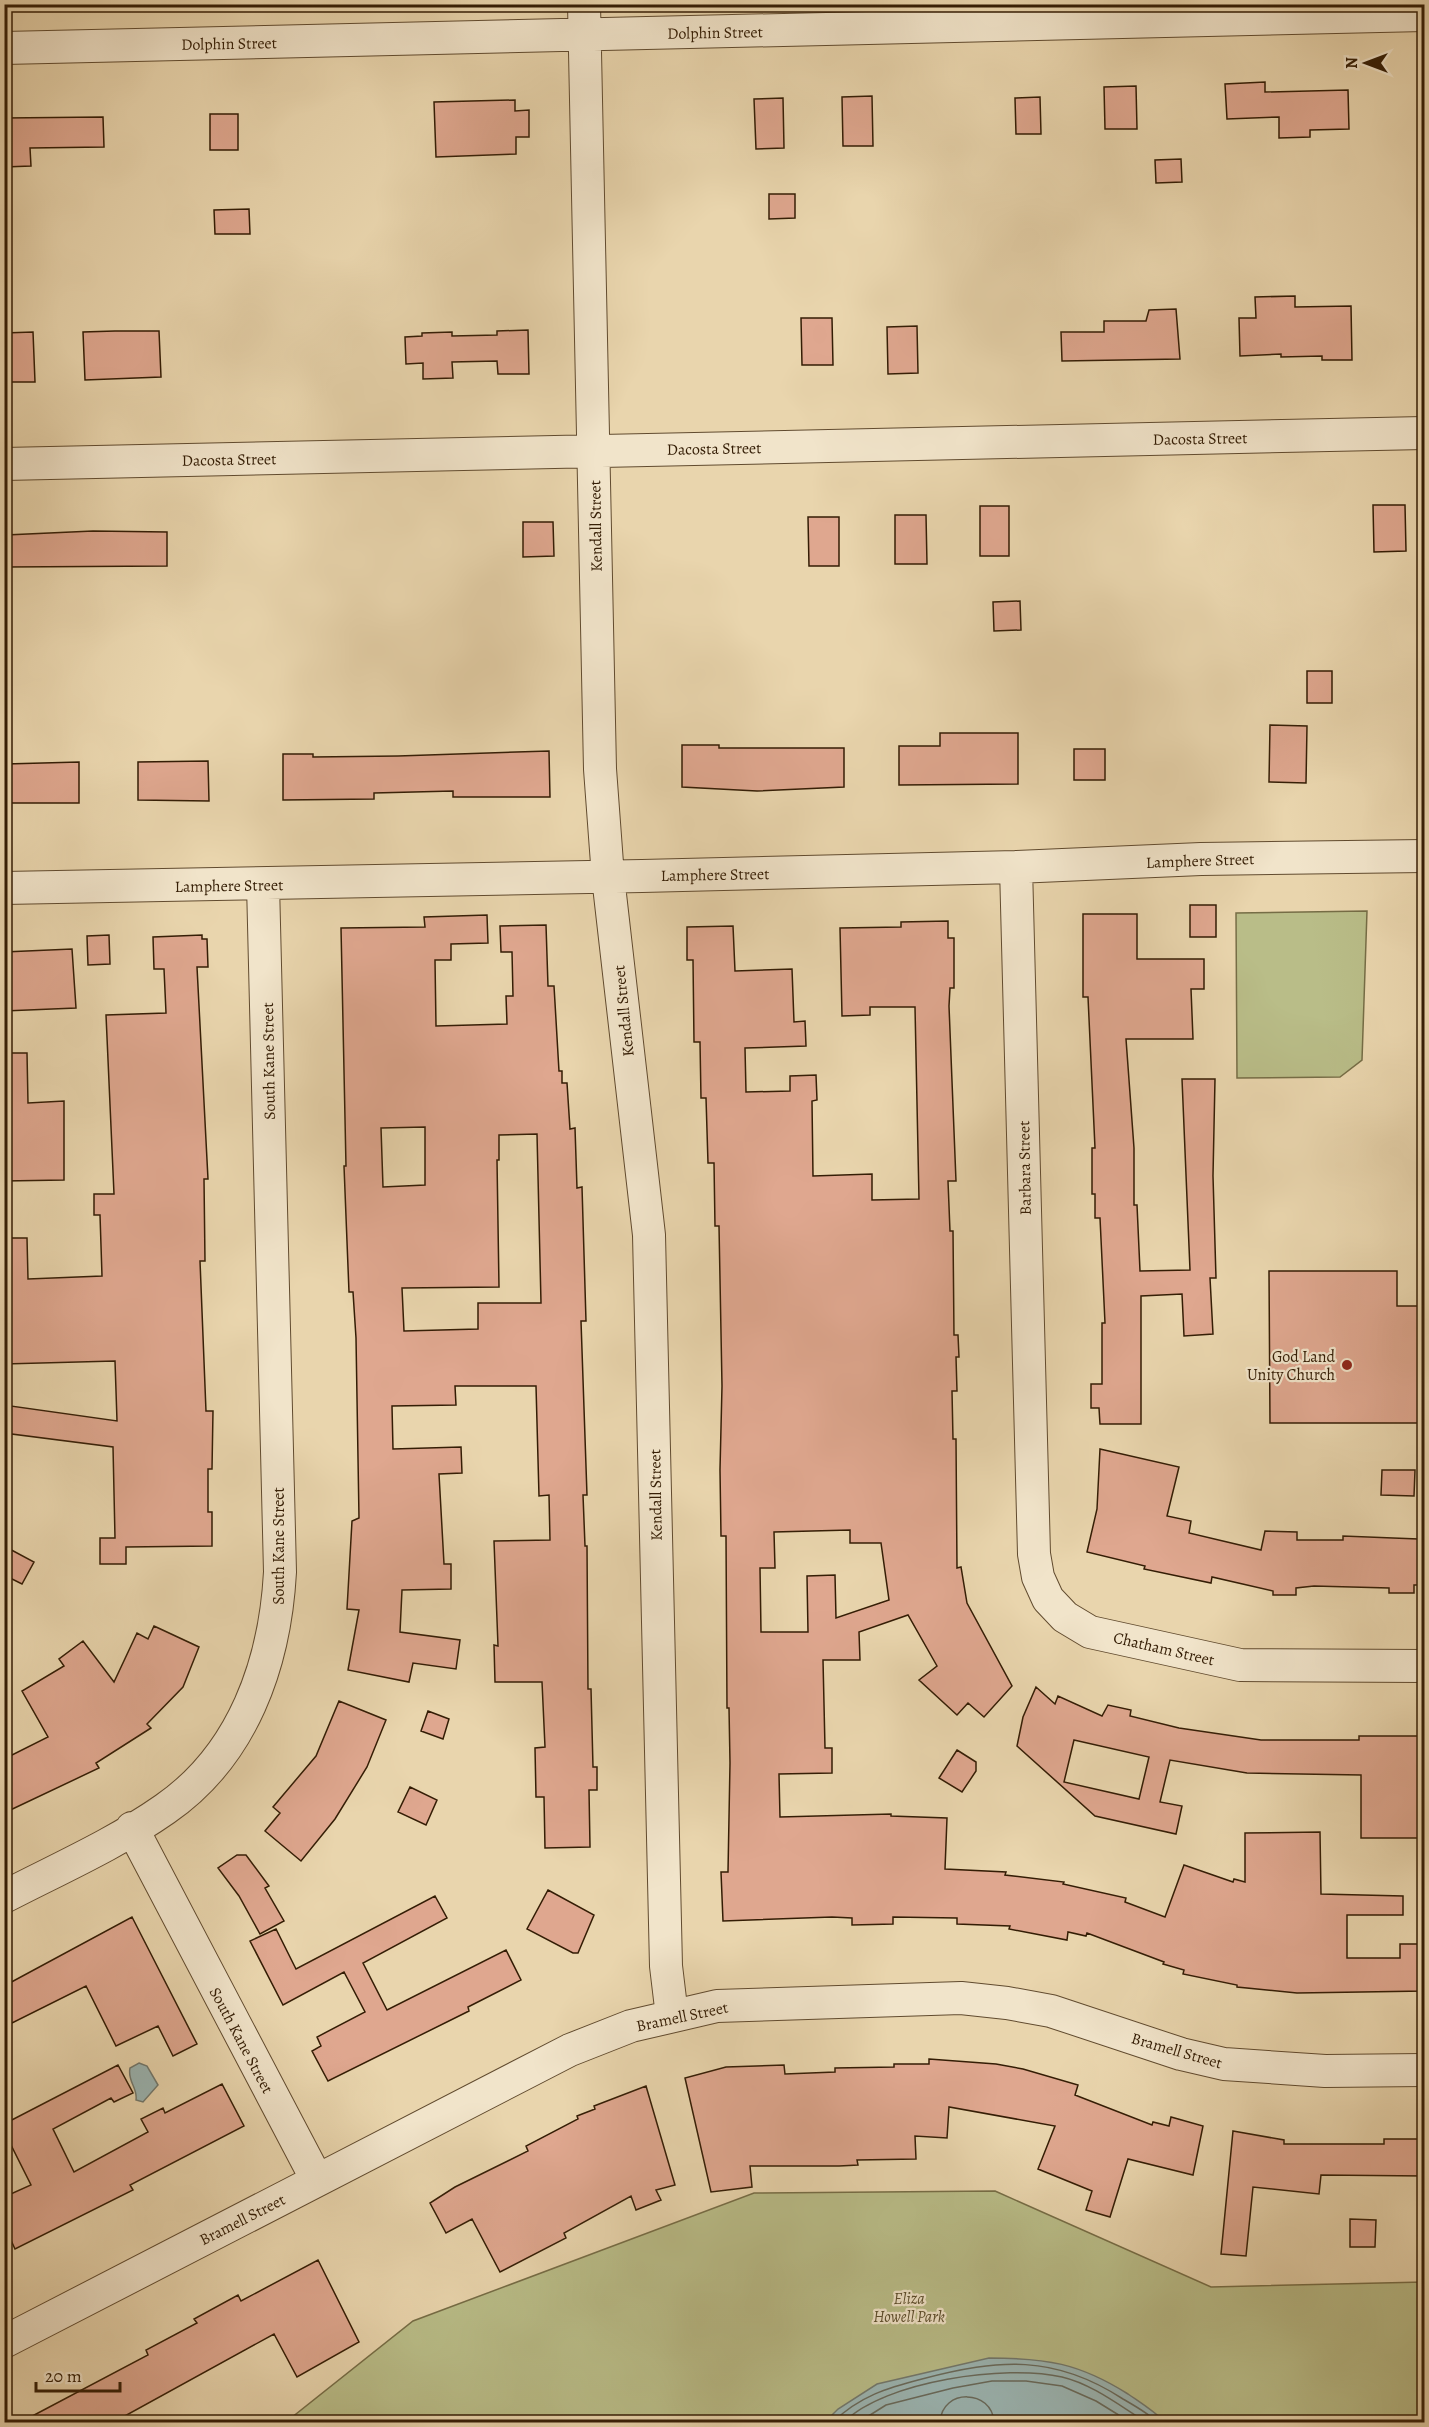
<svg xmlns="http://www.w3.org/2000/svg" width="1429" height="2427" font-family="Alegreya,serif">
<rect width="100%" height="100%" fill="#e9d5ad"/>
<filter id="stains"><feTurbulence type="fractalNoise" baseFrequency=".00333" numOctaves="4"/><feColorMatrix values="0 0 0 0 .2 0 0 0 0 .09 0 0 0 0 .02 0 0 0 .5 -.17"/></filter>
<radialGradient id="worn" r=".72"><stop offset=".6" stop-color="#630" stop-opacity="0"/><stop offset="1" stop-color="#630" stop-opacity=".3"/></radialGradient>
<path fill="#b9bd88" stroke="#766d46" stroke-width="1.5" d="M 1367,911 L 1362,1060 L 1340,1077 L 1237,1078 L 1236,913 Z
M 995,2191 L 1211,2287 L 1424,2282 L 1424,2422 L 286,2422 L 413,2321 L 754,2193 Z"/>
<path fill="#9bb6b4" stroke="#72796e" stroke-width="1.5" d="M 139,2063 L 147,2066 L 158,2085 L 143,2102 L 136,2100 C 138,2088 127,2081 130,2068 Z
M 989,2358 C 1046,2358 1079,2363 1128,2394 C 1141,2403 1154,2411 1165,2422 L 992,2422 L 966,2419 L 955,2422 L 825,2422 L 838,2409 L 877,2384 Z"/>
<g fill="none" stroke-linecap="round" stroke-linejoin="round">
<path stroke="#686a5c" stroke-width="1.5" d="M 833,2422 C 860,2396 887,2388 922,2379 C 999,2359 1054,2354 1123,2399 C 1135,2406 1148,2413 1157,2422
M 844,2422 C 885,2381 1006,2364 1062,2377 C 1092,2384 1120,2406 1146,2422
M 859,2422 L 886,2405 L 953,2388 L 992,2381 L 1026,2381 L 1062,2386 L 1096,2401 L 1130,2422
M 940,2422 C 942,2388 992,2389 994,2422"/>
</g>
<path fill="#dfa78f" stroke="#341d05" stroke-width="1.5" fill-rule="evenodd" d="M 1265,82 L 1265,92 L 1348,90 L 1349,129 L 1310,130 L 1310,137 L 1279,138 L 1279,117 L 1227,119 L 1225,84 Z
M 1136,86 L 1137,129 L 1105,129 L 1104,87 Z
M 872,96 L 873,146 L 843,146 L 842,97 Z
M 1040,97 L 1041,134 L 1016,134 L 1015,98 Z
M 783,98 L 784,148 L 756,149 L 754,99 Z
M 515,100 L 515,111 L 529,110 L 529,137 L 516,137 L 516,154 L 436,157 L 434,102 Z
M 210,114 L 238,114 L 238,150 L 210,150 Z
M 103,117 L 104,147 L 30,148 L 31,166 L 4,167 L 4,118 Z
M 1181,159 L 1182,182 L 1156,183 L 1155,160 Z
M 769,194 L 795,194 L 795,218 L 769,219 Z
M 249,209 L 250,234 L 215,234 L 214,210 Z
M 1295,296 L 1295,307 L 1351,306 L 1352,360 L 1322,360 L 1322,356 L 1281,357 L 1281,354 L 1240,356 L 1239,318 L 1256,318 L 1255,297 Z
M 1176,309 L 1180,359 L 1062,361 L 1061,332 L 1104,332 L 1104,321 L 1146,321 L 1149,310 Z
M 801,318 L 832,318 L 833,365 L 802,365 Z
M 917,326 L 918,373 L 888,374 L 887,327 Z
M 528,330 L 529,374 L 498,374 L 497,361 L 452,362 L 453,378 L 423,379 L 423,363 L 406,364 L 405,337 L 422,336 L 422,333 L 452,332 L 452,336 L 497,335 L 497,331 Z
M 115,331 L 159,331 L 161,377 L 85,380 L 83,332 Z
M 33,332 L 35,382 L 4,382 L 4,333 Z
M 1373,505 L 1405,505 L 1406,551 L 1374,552 Z
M 980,506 L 1009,506 L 1009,556 L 980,556 Z
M 895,515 L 926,515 L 927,564 L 895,564 Z
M 808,517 L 839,517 L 839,566 L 809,566 Z
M 523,522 L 553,522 L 554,556 L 523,557 Z
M 93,531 L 167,532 L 167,566 L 6,567 L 6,535 Z
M 1020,601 L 1021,630 L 994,631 L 993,602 Z
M 1307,671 L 1332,671 L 1332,703 L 1307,703 Z
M 1270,725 L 1307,726 L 1306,783 L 1269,782 Z
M 940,733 L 1018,733 L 1018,784 L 899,785 L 899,746 L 940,746 Z
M 682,745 L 719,745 L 719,748 L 844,748 L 844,787 L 757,791 L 682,787 Z
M 1074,749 L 1105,749 L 1105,780 L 1074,780 Z
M 549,751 L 550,797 L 453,797 L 453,791 L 374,793 L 374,799 L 283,800 L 283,754 L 313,754 L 313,757 L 398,756 Z
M 208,761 L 209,801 L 138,800 L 138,762 Z
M 79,762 L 79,803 L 6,803 L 6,764 Z
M 1190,905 L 1216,905 L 1216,937 L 1190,937 Z
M 1083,914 L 1137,914 L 1137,959 L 1204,959 L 1204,989 L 1191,989 L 1193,1039 L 1126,1039 L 1134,1148 L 1134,1205 L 1137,1205 L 1140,1271 L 1190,1270 L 1182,1079 L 1215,1079 L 1213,1176 L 1216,1278 L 1210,1278 L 1213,1334 L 1184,1336 L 1182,1294 L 1141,1296 L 1141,1424 L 1100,1424 L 1099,1408 L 1091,1408 L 1091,1384 L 1102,1384 L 1102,1323 L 1105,1323 L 1100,1218 L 1095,1218 L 1095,1194 L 1092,1194 L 1092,1148 L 1095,1148 L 1088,997 L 1083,997 Z
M 487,915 L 488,943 L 451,944 L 451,960 L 435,960 L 436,1026 L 507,1024 L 506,996 L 513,996 L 512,952 L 501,952 L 500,926 L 546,925 L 548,986 L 554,986 L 559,1071 L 562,1071 L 562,1083 L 567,1083 L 570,1129 L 575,1128 L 577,1188 L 582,1187 L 586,1321 L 581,1321 L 587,1495 L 583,1495 L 585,1546 L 587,1546 L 588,1689 L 591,1689 L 593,1767 L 597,1767 L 597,1790 L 589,1790 L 590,1847 L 545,1848 L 544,1797 L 536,1797 L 535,1748 L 545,1747 L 542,1682 L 495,1682 L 494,1645 L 498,1646 L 494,1541 L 550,1540 L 549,1495 L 539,1496 L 536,1386 L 455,1386 L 456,1405 L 392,1406 L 393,1449 L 461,1447 L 462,1473 L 439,1474 L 444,1564 L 451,1564 L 451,1589 L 402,1590 L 400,1632 L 460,1640 L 456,1669 L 413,1663 L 409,1682 L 348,1670 L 359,1610 L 347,1609 L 352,1521 L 359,1518 L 356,1338 L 353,1292 L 349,1292 L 344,1166 L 346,1166 L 341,928 L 425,927 L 424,917 ZM 425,1127 L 425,1185 L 383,1187 L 381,1128 ZM 537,1134 L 541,1303 L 478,1303 L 478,1329 L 404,1331 L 402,1288 L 499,1287 L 497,1160 L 499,1160 L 499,1135 Z
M 948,921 L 948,938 L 954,938 L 954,988 L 950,988 L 949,1006 L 956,1181 L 948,1181 L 950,1231 L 953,1231 L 954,1335 L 958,1335 L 959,1357 L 956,1357 L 957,1391 L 952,1391 L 953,1439 L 956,1439 L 957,1568 L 961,1567 L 967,1603 L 1012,1686 L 984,1717 L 968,1703 L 957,1715 L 919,1680 L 937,1666 L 908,1615 L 859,1632 L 860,1660 L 823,1660 L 825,1748 L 832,1748 L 832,1773 L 779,1774 L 780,1817 L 891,1814 L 891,1816 L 947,1818 L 945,1869 L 1006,1872 L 1005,1875 L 1064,1882 L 1063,1884 L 1126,1898 L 1125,1902 L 1165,1917 L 1184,1865 L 1233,1882 L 1234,1879 L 1245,1882 L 1245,1833 L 1320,1832 L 1321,1894 L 1403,1896 L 1403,1915 L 1347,1915 L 1347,1958 L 1400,1958 L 1400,1944 L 1423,1944 L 1425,1991 L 1297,1993 L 1237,1987 L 1237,1985 L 1183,1974 L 1184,1970 L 1163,1964 L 1164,1962 L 1087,1933 L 1086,1936 L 1068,1932 L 1067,1940 L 1009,1929 L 1010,1926 L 957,1924 L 957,1918 L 893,1917 L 893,1924 L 852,1925 L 852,1918 L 832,1917 L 723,1921 L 721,1872 L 728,1872 L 730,1763 L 729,1708 L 727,1708 L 726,1536 L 721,1536 L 720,1470 L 722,1386 L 719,1226 L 715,1226 L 714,1163 L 708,1163 L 706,1098 L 701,1098 L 700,1042 L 694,1042 L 693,960 L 687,960 L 687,927 L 733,926 L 735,971 L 792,969 L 794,1022 L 805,1021 L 806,1046 L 745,1048 L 746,1092 L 790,1091 L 790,1076 L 816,1075 L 817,1100 L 812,1101 L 813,1176 L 872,1174 L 872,1200 L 919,1199 L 915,1007 L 870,1007 L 870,1015 L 842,1016 L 840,928 L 901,927 L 901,922 ZM 850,1530 L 850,1543 L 881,1543 L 889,1600 L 836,1618 L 835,1575 L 807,1576 L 808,1632 L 761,1632 L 760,1568 L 775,1568 L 774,1532 Z
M 109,935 L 110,964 L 88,965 L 87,936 Z
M 202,935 L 202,939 L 207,939 L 208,967 L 197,967 L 208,1179 L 204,1179 L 205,1261 L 200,1261 L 206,1411 L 213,1411 L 212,1469 L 208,1469 L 208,1512 L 212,1512 L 212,1546 L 126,1547 L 126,1564 L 100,1564 L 100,1538 L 115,1538 L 113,1447 L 4,1433 L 4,1405 L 117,1421 L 115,1361 L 4,1364 L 4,1238 L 27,1238 L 28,1279 L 102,1276 L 100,1215 L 94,1215 L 94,1194 L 114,1194 L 106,1015 L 166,1013 L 164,969 L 154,969 L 153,937 Z
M 72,949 L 76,1008 L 4,1011 L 4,952 Z
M 4,1053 L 27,1053 L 28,1103 L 64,1101 L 64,1180 L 4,1181 Z
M 1269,1271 L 1397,1271 L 1397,1306 L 1425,1306 L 1425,1423 L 1270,1423 Z
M 1100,1449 L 1179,1467 L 1167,1516 L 1191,1521 L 1189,1533 L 1261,1550 L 1265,1531 L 1297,1532 L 1297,1540 L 1343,1540 L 1343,1536 L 1418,1539 L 1418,1549 L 1425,1549 L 1425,1585 L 1414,1585 L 1414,1593 L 1389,1593 L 1389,1588 L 1314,1586 L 1296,1588 L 1296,1595 L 1273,1595 L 1273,1591 L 1212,1577 L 1211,1583 L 1144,1569 L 1145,1566 L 1087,1552 L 1097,1509 Z
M 1382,1470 L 1415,1470 L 1414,1496 L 1381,1495 Z
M 4,1546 L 34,1562 L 22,1584 L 4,1575 Z
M 154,1626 L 199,1647 L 183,1687 L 147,1724 L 151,1728 L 96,1763 L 99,1768 L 4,1813 L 4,1759 L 48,1737 L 22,1691 L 64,1666 L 59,1659 L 83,1641 L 114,1682 L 137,1633 L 148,1639 Z
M 1036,1687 L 1055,1704 L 1058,1696 L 1102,1716 L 1108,1705 L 1131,1710 L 1130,1716 L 1179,1728 L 1261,1740 L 1359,1740 L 1359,1736 L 1425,1736 L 1425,1838 L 1361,1838 L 1361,1775 L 1247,1773 L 1170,1760 L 1160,1802 L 1182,1806 L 1176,1834 L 1095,1816 L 1017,1746 L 1023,1717 ZM 1074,1740 L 1149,1757 L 1139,1799 L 1064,1782 Z
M 339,1701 L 386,1720 L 367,1767 L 335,1819 L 301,1861 L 265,1831 L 280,1813 L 273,1807 L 316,1756 Z
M 428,1711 L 449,1719 L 443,1739 L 421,1731 Z
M 957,1750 L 976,1762 L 976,1771 L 962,1792 L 939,1778 Z
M 410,1787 L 437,1800 L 426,1825 L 398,1812 Z
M 237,1855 L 246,1855 L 269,1886 L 265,1888 L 284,1921 L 260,1934 L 239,1896 L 218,1868 Z
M 548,1890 L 594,1915 L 578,1953 L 573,1953 L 527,1929 Z
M 435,1896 L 447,1918 L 363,1963 L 387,2010 L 506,1950 L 521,1980 L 468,2007 L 469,2011 L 328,2081 L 312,2051 L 321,2046 L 317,2037 L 365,2012 L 344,1972 L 283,2005 L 250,1941 L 276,1929 L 296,1969 Z
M 132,1917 L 197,2044 L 173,2056 L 158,2026 L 116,2046 L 86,1986 L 12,2023 L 4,2008 L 4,1986 Z
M 929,2059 L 996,2064 L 1023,2069 L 1078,2085 L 1075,2095 L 1152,2125 L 1153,2122 L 1169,2126 L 1171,2117 L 1203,2126 L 1193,2175 L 1128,2159 L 1110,2217 L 1086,2210 L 1092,2191 L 1038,2169 L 1055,2126 L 949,2107 L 947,2138 L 915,2136 L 916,2159 L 857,2160 L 858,2165 L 839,2166 L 750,2166 L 752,2187 L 711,2192 L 685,2078 L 726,2067 L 784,2065 L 785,2074 L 835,2072 L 835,2068 L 894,2067 L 894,2064 L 929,2064 Z
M 118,2065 L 133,2093 L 114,2102 L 111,2098 L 53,2129 L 74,2172 L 148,2132 L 141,2119 L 163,2108 L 165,2113 L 222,2084 L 244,2126 L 130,2185 L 133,2190 L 15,2249 L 4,2225 L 4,2197 L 31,2185 L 4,2131 L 4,2124 Z
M 646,2086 L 675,2185 L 656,2190 L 661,2200 L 636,2210 L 631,2196 L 564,2233 L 566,2238 L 500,2272 L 472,2219 L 446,2233 L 430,2203 L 455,2187 L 528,2151 L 526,2146 L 578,2119 L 577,2116 L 595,2109 L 594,2106 Z
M 1233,2131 L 1284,2140 L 1284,2144 L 1384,2144 L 1384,2139 L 1425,2139 L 1425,2176 L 1321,2175 L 1319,2194 L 1253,2187 L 1246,2256 L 1221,2254 Z
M 1350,2219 L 1376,2220 L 1375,2247 L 1350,2247 Z
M 318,2260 L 359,2342 L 297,2377 L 274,2334 L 114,2422 L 21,2422 L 148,2355 L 146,2350 L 197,2323 L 194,2319 L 238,2295 L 241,2301 Z"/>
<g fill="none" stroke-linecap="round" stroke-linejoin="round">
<defs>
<path id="street" d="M 584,4 L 600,769 L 608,877 L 649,1235 L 666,1966 L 672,2016
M 4,48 L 1424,15
M 4,464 L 1424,433
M 1016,867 L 1034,1554 L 1038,1577 L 1048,1599 L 1065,1617 L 1090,1632 L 1240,1665 L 1424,1666
M 4,888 L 642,876 L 1016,867 L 1201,859 L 1424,856
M 132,1828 L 317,2180
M 4,1897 C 58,1869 115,1844 165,1809 C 243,1755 275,1664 280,1572 L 263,884
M 4,2342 L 570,2050 L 631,2026 L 717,2006 L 961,1998 L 1007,2003 L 1051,2011 L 1181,2054 L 1224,2064 L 1325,2071 L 1424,2070"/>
</defs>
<use href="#street" stroke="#614b2f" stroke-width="34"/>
<use href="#street" stroke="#f1e4ca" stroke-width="32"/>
</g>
<circle fill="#8f2418" stroke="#f1e4ca" stroke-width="2" cx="1347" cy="1365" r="6"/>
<g text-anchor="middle" stroke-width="4.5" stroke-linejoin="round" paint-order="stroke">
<g font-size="16" fill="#341d05" stroke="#f1e4ca">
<text transform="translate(715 32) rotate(-1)" y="6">Dolphin Street</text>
<text transform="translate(229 43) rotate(-1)" y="6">Dolphin Street</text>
<text transform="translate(1200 438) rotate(-1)" y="6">Dacosta Street</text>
<text transform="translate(714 448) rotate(-1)" y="6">Dacosta Street</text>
<text transform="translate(229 459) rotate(-1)" y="6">Dacosta Street</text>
<text transform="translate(595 526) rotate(-91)" y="6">Kendall Street</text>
<text transform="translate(1200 860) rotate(-2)" y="6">Lamphere Street</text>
<text transform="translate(715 874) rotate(-1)" y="6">Lamphere Street</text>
<text transform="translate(229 885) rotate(-1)" y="6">Lamphere Street</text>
<text transform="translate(623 1011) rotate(-96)" y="6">Kendall Street</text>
<text transform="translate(268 1061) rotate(-91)" y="6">South Kane Street</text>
<text transform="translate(1024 1168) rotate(-91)" y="6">Barbara Street</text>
<text transform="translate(655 1495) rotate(-91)" y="6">Kendall Street</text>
<text transform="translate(278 1546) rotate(-90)" y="6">South Kane Street</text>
<text transform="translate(1164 1648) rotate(13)" y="6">Chatham Street</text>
<text transform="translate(682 2016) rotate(-12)" y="6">Bramell Street</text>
<text transform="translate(242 2040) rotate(62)" y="6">South Kane Street</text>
<text transform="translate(1177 2050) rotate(16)" y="6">Bramell Street</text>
<text transform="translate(242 2219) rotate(-27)" y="6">Bramell Street</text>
</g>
<g font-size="16" fill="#341d05" stroke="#f1e4ca" text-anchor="end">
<text x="1335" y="1362">God Land<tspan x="1335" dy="18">Unity Church</tspan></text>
</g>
<g font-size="16" font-style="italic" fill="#5c4d2c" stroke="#f1e4ca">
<text x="909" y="2304">Eliza<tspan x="909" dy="18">Howell Park</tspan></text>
</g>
</g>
<rect width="1429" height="2427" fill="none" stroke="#e9d5ad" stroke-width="24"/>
<rect x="6" y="6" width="1417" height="2415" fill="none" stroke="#341d05" stroke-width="3"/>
<rect x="12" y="12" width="1405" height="2403" fill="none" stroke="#341d05" stroke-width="1.5"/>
<g transform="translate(1366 63) rotate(270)" stroke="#f1e4ca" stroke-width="4.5" paint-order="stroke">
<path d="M0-4.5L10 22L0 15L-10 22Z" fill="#341d05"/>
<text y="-9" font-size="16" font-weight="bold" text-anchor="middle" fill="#341d05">N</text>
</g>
<path d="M36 2382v9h84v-9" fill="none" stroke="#341d05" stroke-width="3"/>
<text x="45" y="2382" font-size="18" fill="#341d05" stroke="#f1e4ca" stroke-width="4.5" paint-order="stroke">20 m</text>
<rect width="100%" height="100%" filter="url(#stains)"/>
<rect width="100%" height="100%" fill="url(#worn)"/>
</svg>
